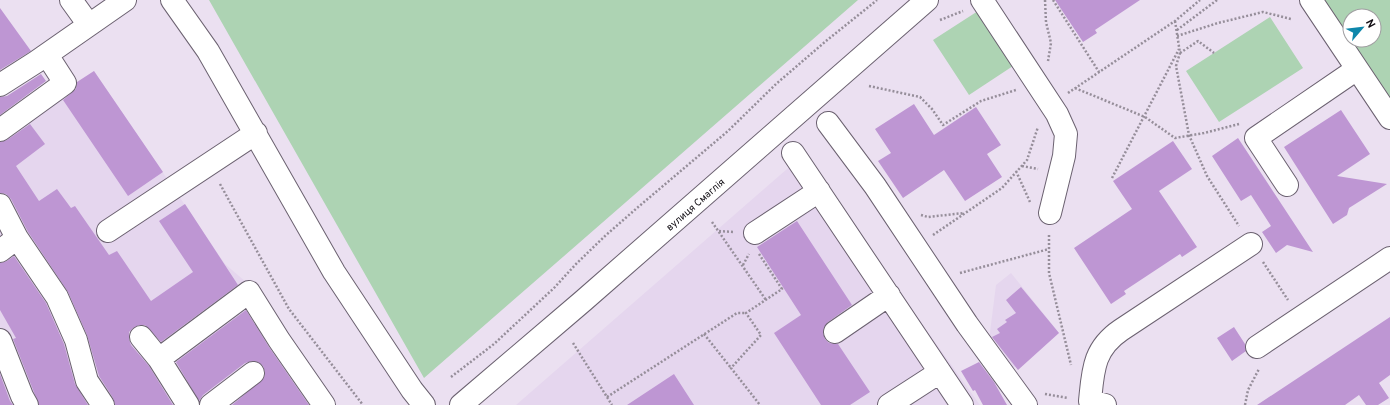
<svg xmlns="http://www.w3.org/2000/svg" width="1390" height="405" font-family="Overpass,sans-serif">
<rect width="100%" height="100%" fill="#ebe0f1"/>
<path fill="#e5d6ee" d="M 94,71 L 225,264 L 246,282 L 333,405 L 0,405 L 0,136 Z
M 802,156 L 980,405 L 516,405 Z
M 1011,273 L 1059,333 L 1008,372 L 989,340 L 996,285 Z"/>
<path fill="#add3b3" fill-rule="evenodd" d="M 209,0 L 858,0 L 424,378 Z
M 1323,0 L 1390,0 L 1390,103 ZM 1350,16 L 1374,16 L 1374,40 L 1350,40 Z
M 978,11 L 1013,66 L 969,95 L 933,40 Z
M 1270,17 L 1303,68 L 1219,122 L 1186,71 Z"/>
<path fill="#be96d3" d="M 1055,0 L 1140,0 L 1095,30 L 1097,33 L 1083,42 Z
M 0,8 L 31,51 L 0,70 Z
M 94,71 L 163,172 L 128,196 L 63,100 L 76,89 L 77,82 Z
M 41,74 L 46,81 L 0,115 L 0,97 L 7,96 Z
M 914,104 L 934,135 L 976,107 L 1001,145 L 987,154 L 1002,177 L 965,201 L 944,170 L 903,198 L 878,161 L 891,153 L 875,129 Z
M 1341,110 L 1370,154 L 1337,176 L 1387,184 L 1349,208 L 1347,215 L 1333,224 L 1284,147 Z
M 30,124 L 45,144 L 16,166 L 39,201 L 57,189 L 71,208 L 75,206 L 109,255 L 117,251 L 151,301 L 193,272 L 159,221 L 185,204 L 238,285 L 161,342 L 145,325 L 139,325 L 133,328 L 129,332 L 129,339 L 131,345 L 149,366 L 173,405 L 115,405 L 113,398 L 99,376 L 87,335 L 68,292 L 28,232 L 11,199 L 6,194 L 0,193 L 0,142 L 7,140 Z
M 1238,138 L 1313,252 L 1287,245 L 1276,253 L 1262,232 L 1271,226 L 1251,195 L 1241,201 L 1212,156 Z
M 1173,141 L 1192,169 L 1159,191 L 1197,247 L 1182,257 L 1180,254 L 1124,291 L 1126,294 L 1111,304 L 1074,248 L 1132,209 L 1113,181 Z
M 797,221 L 852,305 L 828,322 L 824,327 L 823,333 L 825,339 L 829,343 L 838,344 L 870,392 L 850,405 L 821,405 L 774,333 L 801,315 L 757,247 Z
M 14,256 L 46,303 L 64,344 L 75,384 L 88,405 L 39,405 L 13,339 L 16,338 L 0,310 L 0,263 L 7,261 Z
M 1021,287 L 1059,333 L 1018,370 L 992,337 L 1000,333 L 997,329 L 1007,322 L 1005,320 L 1016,313 L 1006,300 Z
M 246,310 L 269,347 L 309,405 L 232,405 L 264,378 L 265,372 L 263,366 L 258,362 L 252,361 L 245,363 L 203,395 L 199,401 L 176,362 Z
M 1390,317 L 1390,375 L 1379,383 L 1389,398 L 1378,405 L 1366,405 L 1359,395 L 1345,405 L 1257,405 Z
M 1234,327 L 1245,344 L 1246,351 L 1232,361 L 1217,338 Z
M 979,362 L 994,382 L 1007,405 L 983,405 L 975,390 L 973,391 L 961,371 Z
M 0,374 L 10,401 L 13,405 L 0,405 Z
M 674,374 L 694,405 L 627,405 Z"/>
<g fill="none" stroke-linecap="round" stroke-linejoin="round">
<defs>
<path id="minor" d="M 71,0 L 89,25
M 172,0 L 208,51 L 334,272 L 412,390 L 424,405
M 982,0 L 1057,114 L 1066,134 L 1064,156 L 1050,213
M 1311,0 L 1390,118
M 0,85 L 36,62 L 125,0
M 828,123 L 875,186 L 967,324 L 1026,405
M 0,130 L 65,83 L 47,55
M 793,153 L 962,405
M 1287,185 L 1256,138 L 1357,69
M 0,205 L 17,238 L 57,297 L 76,340 L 87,381 L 103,405
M 108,231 L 256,133
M 755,233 L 819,191
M 0,251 L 17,238
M 835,332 L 889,295
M 141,337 L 159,359 L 188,405
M 0,340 L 22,396 L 27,405
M 1257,347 L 1390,258
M 159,359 L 249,292 L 279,340 L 324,405
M 211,405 L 253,373
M 461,405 L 583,301 L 927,0
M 889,405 L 940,372
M 1105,405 L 1090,401 C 1093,371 1093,349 1121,330 L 1251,244"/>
</defs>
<use href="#minor" stroke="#6b6170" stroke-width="24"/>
<path stroke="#968e9a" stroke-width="2.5" stroke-dasharray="2 2" stroke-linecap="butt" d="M 1045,0 L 1046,22 L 1051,43 L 1048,61
M 1053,0 L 1099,72
M 940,20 L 963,11
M 1175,21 L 1180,53 L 1176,66 L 1189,135 L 1207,176 L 1239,226
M 1177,30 L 1217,0
M 1177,36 L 1218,23 L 1263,12 L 1291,19
M 1180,53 L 1198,41 L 1214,53
M 869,86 L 920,97 L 932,109 L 943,125 L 981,101 L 1016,90
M 1075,88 L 1145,117 L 1175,138 L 1204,133 L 1239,124
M 1068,93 L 1175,21 L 1200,0
M 1022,166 L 1038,169
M 1016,171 L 1030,202
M 1112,178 L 1179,49
M 220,184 L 289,309 L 363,405
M 921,215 L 928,217 L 964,213
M 712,222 L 766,300
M 719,231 L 734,232
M 933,235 L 1002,188 L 1027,160 L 1038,127
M 1049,235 L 1049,273 L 1071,365
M 759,254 L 782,289 L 746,313 L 761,335 L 731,368 L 760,405
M 1263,262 L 1288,300
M 743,265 L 749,254
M 960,273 L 1049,249
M 704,334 L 731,368
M 573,343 L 612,405
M 451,377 L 494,344 L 554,288 L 576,264 L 605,236 L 637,208 L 728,131 L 776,84 L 826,41 L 877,0
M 1045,394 L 1068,398
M 607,397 L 737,313 L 746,313
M 1245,405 L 1248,390 L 1259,369"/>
<use href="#minor" stroke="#fff" stroke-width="22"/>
</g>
<g text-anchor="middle" stroke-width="3" stroke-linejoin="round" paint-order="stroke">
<g font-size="10" fill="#110d13" stroke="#fff">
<text transform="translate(695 204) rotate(-41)" y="4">вулиця Смаглія</text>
</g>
</g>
<g transform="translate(1362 28) rotate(62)"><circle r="19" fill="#ffffff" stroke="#a09ea1"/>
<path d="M0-3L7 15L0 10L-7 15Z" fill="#0e87ab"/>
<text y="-6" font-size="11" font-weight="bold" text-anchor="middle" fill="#110d13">N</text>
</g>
</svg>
